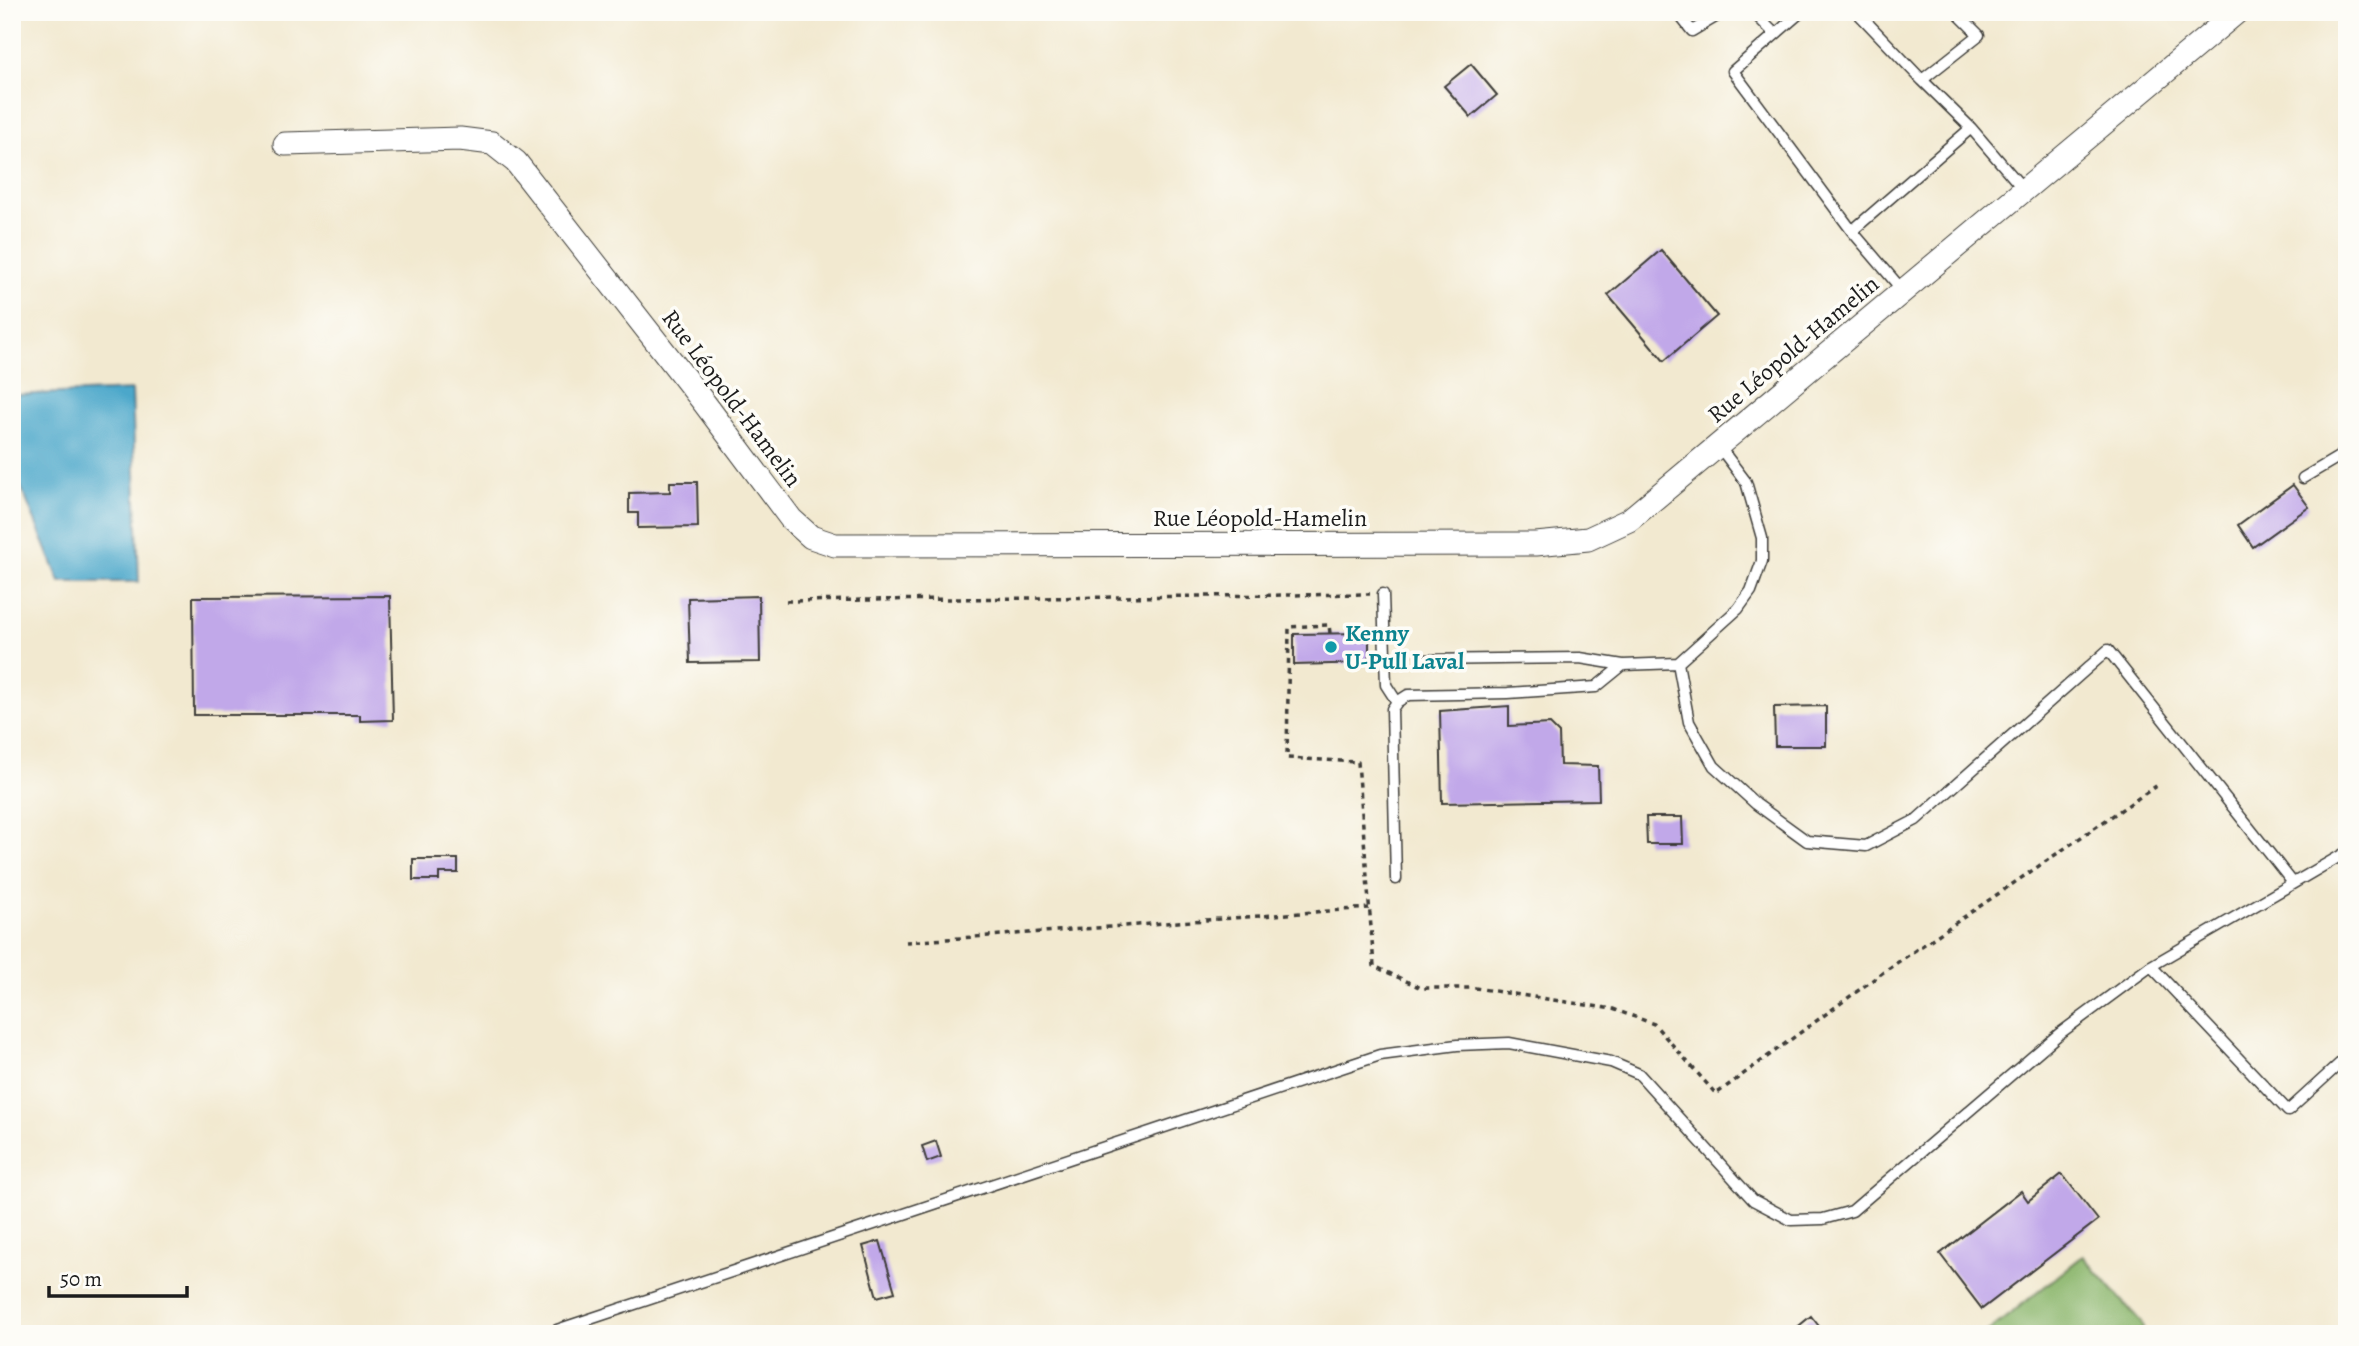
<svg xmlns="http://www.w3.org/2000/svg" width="2359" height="1346" font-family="Alegreya,serif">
<rect width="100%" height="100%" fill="#fdfcf7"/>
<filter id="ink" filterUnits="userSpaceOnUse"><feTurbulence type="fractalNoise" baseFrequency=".0143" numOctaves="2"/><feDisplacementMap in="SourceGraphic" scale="14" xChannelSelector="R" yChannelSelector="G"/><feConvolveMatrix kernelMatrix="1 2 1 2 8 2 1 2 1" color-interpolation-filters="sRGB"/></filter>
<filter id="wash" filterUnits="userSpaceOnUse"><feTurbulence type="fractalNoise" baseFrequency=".00686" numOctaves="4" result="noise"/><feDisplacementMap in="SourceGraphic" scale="28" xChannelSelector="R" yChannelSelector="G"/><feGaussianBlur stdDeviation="1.57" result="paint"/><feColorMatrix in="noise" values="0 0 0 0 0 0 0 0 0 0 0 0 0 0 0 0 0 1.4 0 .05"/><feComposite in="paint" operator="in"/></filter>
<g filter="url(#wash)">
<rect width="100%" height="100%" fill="#f2e9d0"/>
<path fill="#8eb86f" stroke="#556a46" stroke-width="2" d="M 2083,1256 L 2141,1322 L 2145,1334 L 1985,1334 Z"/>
<path fill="#4ca7ca" stroke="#346273" stroke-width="2" d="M 132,390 L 139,582 L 60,582 L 12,465 L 12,395 Z"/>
<g id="blocks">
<path fill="#c1a8e9" d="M 1471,64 L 1497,95 L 1471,117 L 1444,86 Z
M 1661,250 L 1717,316 L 1664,361 L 1608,295 Z
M 670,482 L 697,482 L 698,527 L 638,528 L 638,513 L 629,513 L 629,493 L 670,492 Z
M 2293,485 L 2309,507 L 2253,547 L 2238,525 Z
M 390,596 L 393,720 L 360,721 L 360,715 L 194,715 L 193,597 Z
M 759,596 L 760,662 L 690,663 L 688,598 Z
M 1369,633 L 1369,663 L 1294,665 L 1294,634 Z
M 1509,706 L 1509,726 L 1550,724 L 1559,733 L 1560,765 L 1598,766 L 1599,800 L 1442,803 L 1440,711 Z
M 1826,706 L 1826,746 L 1775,746 L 1774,707 Z
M 1646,817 L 1682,817 L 1683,844 L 1647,844 Z
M 413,859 L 458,859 L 458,873 L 439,873 L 439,880 L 413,880 Z
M 936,1141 L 941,1157 L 927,1162 L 922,1146 Z
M 2062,1174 L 2098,1220 L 1982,1309 L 1940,1254 L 2021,1191 L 2028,1201 Z
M 880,1241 L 895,1292 L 877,1297 L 863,1246 Z
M 1811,1316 L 1825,1334 L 1789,1334 Z"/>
</g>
</g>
<g filter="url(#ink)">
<use href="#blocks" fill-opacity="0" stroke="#3c3b37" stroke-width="2"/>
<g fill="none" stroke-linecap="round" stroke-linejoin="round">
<defs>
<path id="lane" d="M 1677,12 L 1692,31 L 1724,12
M 1753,12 L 1775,34
M 1801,12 L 1733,71 L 1852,231
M 1857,12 L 1922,80 L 1979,35 L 1956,12
M 1922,80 L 1971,128
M 1903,291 L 1852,231 L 1971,128 L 2024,190
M 2303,478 L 2347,452
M 1383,594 L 1386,685 L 1397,702
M 1425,660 L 1580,658 L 1623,665 L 1678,663 L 1689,722 L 1714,766 L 1756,804 L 1807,841 L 1866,846 L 1916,820 L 2108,650 L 2293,883
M 1678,663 L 1738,609 L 1751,591 L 1762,561 L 1762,538 L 1746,482 L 1718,445
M 1396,879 L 1392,709 L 1397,702 L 1408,695 L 1508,693 L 1596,687 L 1623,665
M 2151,966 L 2288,1111 L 2347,1057
M 557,1330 L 1380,1055 L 1457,1045 L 1509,1043 L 1611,1062 L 1639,1074 L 1753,1200 L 1791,1220 L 1823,1219 L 1852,1211 L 2059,1034 L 2151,966 L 2347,852"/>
<path id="street" d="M 285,144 L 460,139 L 492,143 L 516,162 L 705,404 L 791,519 L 811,537 L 835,545 L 1536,544 L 1588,539 L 1629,520 L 2237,12"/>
</defs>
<use href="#lane" stroke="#3c3b37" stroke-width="13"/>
<use href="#street" stroke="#3c3b37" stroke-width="25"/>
<path stroke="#3c3b37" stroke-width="3.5" stroke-dasharray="5 5" stroke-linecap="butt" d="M 786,601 L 1370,594
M 1330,633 L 1329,625 L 1289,627 L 1287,758 L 1358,762 L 1374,966 L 1421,988 L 1475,988 L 1613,1009 L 1654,1024 L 1716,1094 L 1885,971 L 2159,784
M 1397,652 L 1413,657
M 906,942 L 1369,908"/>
<use href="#lane" stroke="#fff" stroke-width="10"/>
<use href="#street" stroke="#fff" stroke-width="23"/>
</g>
</g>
<circle fill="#0f9aa8" stroke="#fdfcf7" stroke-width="2.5" cx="1331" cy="647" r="7"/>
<g text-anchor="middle" stroke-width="7" stroke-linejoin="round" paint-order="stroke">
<g font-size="24" fill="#1c1c1c" stroke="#fdfcf7">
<text transform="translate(1793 349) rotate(-40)" y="8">Rue Léopold-Hamelin</text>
<text transform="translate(732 398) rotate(53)" y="8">Rue Léopold-Hamelin</text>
<text x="1260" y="526">Rue Léopold-Hamelin</text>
</g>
<g font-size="24" font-weight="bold" fill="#0d838f" stroke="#fdfcf7" text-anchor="start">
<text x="1345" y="641">Kenny<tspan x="1345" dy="28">U-Pull Laval</tspan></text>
</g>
</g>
<rect width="2359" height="1346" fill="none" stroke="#fdfcf7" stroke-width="42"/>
<path d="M49 1286v10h138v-10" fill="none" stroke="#1c1c1c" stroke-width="3.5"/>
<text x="60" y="1286" font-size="21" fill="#1c1c1c" stroke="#fdfcf7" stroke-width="5" paint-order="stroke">50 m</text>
</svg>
